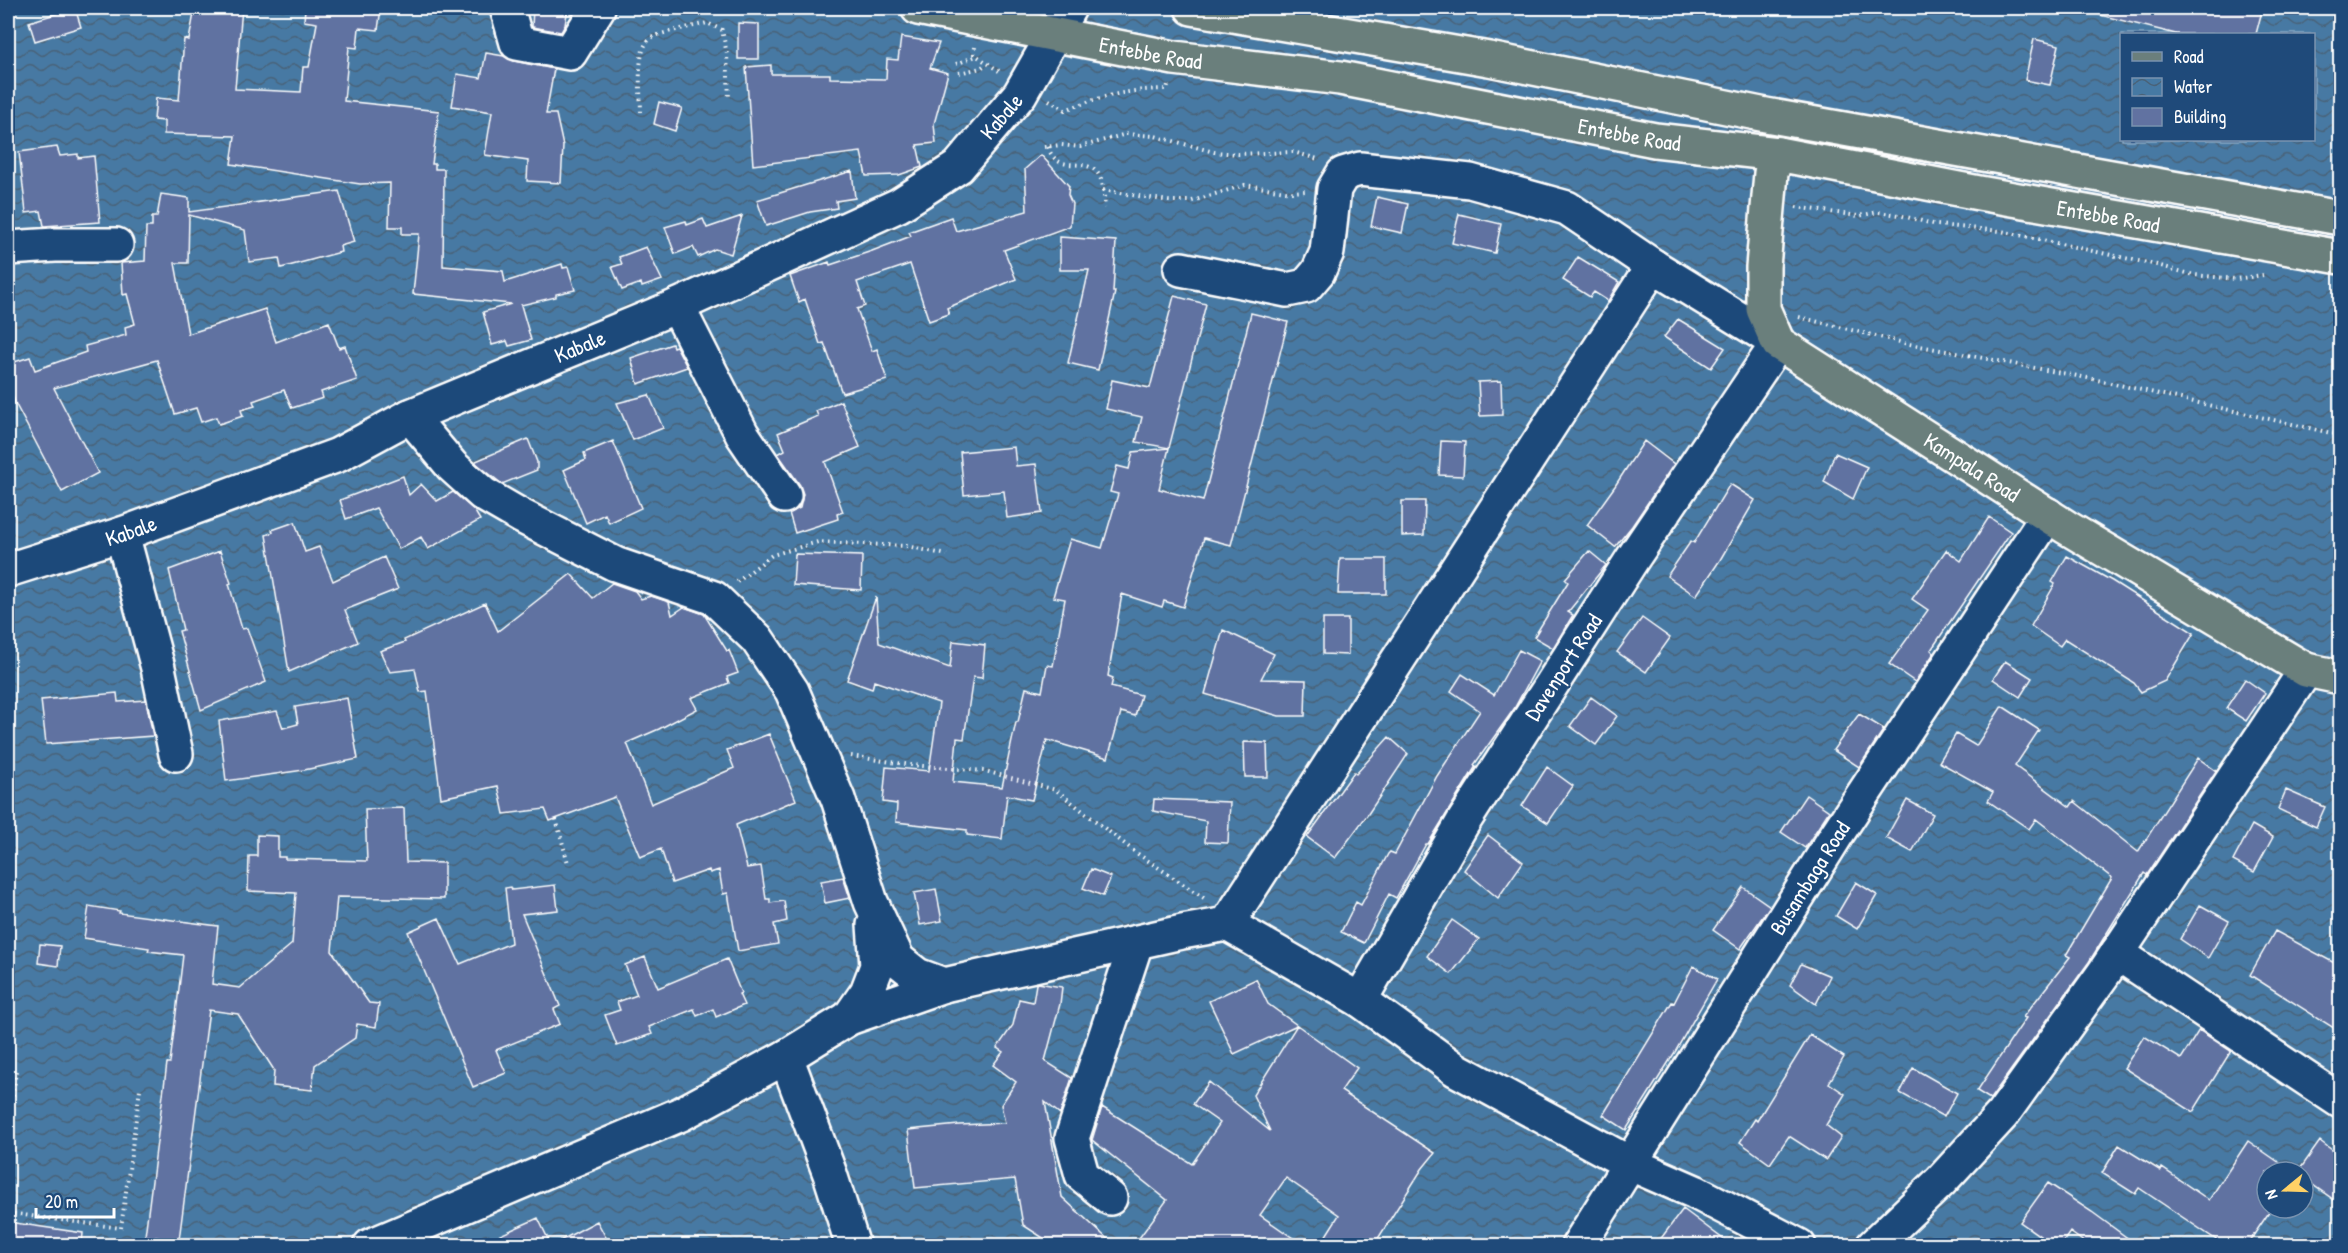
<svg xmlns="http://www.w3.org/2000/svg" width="2348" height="1253" font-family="'Patrick Hand',sans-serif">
<defs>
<pattern id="water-waves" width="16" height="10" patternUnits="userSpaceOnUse" patternTransform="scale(1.5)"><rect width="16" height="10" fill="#4679a3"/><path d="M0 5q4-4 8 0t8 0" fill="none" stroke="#496278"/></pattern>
</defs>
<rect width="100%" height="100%" fill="#2c5282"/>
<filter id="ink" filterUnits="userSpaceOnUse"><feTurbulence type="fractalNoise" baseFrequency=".0167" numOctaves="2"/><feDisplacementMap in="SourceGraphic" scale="12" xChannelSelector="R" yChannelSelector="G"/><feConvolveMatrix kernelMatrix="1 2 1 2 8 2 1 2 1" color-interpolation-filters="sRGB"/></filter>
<g filter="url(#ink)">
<path fill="url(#water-waves)" stroke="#90afc8" stroke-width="1.5" fill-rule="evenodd" d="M 8,8 L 2340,8 L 2340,1245 L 8,1245 ZM 2122,34 L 2314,34 L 2314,140 L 2122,140 ZM 2267,1172 L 2303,1172 L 2303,1208 L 2267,1208 Z"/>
<path fill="#6172a1" stroke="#fff" stroke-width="1.5" d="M 75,8 L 81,27 L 35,41 L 29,22 Z
M 195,8 L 242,8 L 235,89 L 301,92 L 303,67 L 309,67 L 317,23 L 304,21 L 305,8 L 381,8 L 378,30 L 359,28 L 357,48 L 349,47 L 344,101 L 439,111 L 432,164 L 435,164 L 435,169 L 444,169 L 443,266 L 503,271 L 505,282 L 562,264 L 563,268 L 568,267 L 575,290 L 556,294 L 556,297 L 521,305 L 531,340 L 509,346 L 507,341 L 492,345 L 483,312 L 511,304 L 413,294 L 419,234 L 402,234 L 402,227 L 389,227 L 390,183 L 360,184 L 231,164 L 235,136 L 164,134 L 164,121 L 154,120 L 156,98 L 179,100 L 184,39 L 189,40 Z
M 533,8 L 568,8 L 565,25 L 561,32 L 532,27 Z
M 2101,8 L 2247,8 L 2262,11 L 2256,34 L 2176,34 L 2100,15 Z
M 738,23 L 759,24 L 759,59 L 738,59 Z
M 901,37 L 939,43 L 930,68 L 948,73 L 934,124 L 936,143 L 917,145 L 922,167 L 899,175 L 866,176 L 861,152 L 753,165 L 746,67 L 771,65 L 771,74 L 830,74 L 830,78 L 886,79 L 887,59 L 898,60 Z
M 2034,39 L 2059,45 L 2050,85 L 2025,80 Z
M 486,53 L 504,56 L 514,61 L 554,69 L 546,114 L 556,114 L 563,146 L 561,183 L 527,181 L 528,161 L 485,155 L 492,112 L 452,106 L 457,74 L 481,78 Z
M 659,102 L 682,108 L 675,131 L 654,124 Z
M 57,147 L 60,156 L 78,154 L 78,158 L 94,156 L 100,222 L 44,226 L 41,211 L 26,213 L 19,152 Z
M 1041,155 L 1069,186 L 1068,195 L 1072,204 L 1070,226 L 1004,250 L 1016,279 L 947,308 L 949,314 L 929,321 L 910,264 L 857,282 L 865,306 L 857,309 L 872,351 L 877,349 L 887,380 L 842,393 L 824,343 L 820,344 L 805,299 L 799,302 L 790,276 L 829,262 L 830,265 L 872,251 L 911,236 L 909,232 L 951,217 L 956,231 L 1027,211 L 1025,169 Z
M 852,171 L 855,198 L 836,201 L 837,208 L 810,212 L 766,226 L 757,200 Z
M 339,191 L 354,242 L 340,246 L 341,252 L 281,268 L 279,258 L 249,262 L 245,230 L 189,215 L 188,263 L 175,263 L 188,334 L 265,309 L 276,342 L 329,322 L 339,348 L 345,346 L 357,380 L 321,392 L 323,398 L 292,408 L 284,390 L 253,401 L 255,406 L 241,410 L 243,416 L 219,424 L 216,417 L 201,422 L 196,408 L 175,414 L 157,360 L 54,388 L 98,473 L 62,492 L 15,403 L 8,380 L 8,364 L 30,357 L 35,370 L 86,352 L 85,346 L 126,335 L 125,327 L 135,324 L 127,294 L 123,295 L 121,263 L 145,261 L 146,227 L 152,227 L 152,217 L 157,217 L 161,194 L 189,198 L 189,212 Z
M 1377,197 L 1408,204 L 1402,233 L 1371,226 Z
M 1459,214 L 1501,224 L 1495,253 L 1452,243 Z
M 742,216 L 731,254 L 715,249 L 698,257 L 693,247 L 675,254 L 665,227 L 686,221 L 687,225 L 703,219 L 707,228 Z
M 1060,237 L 1116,241 L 1113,292 L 1115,292 L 1098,370 L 1068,363 L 1089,270 L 1060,270 Z
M 646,247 L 662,280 L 642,287 L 641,283 L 622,290 L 612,267 L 622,264 L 619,257 Z
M 1578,257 L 1619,282 L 1608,301 L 1594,292 L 1590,297 L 1563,280 Z
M 1174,296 L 1206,304 L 1169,448 L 1136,442 L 1142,417 L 1106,409 L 1112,380 L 1150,388 Z
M 1251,313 L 1288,322 L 1231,545 L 1204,538 L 1183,607 L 1164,601 L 1162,607 L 1122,594 L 1108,676 L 1113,678 L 1111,687 L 1141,695 L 1135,716 L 1121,712 L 1108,758 L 1047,740 L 1032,800 L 1007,795 L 1002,839 L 967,835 L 967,830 L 896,822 L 897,804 L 883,802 L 886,767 L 929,771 L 939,703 L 874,681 L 872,689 L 847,680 L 876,597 L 879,643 L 950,668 L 953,641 L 985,645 L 982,678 L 973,677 L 964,739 L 957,738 L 953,782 L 1002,787 L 1016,722 L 1018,722 L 1026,688 L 1042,692 L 1047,665 L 1053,666 L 1065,599 L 1053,597 L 1070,539 L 1102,548 L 1118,494 L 1110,492 L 1117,466 L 1129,469 L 1133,452 L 1169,448 L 1159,489 L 1203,501 Z
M 1678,319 L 1725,348 L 1711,368 L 1664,337 Z
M 672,344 L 673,347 L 676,346 L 687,367 L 638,384 L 631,358 Z
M 1501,381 L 1502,415 L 1480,416 L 1478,382 Z
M 649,395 L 663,428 L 633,440 L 617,403 Z
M 841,401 L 860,447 L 825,462 L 843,512 L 837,514 L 838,519 L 795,533 L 789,513 L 800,508 L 803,494 L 800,485 L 778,454 L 785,450 L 778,433 L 818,416 L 816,411 Z
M 528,439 L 537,462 L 537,470 L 502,484 L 476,463 L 476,461 Z
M 613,441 L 641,508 L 609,523 L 605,514 L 586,523 L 564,470 L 586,460 L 584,453 Z
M 1441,441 L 1465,442 L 1463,476 L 1439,475 Z
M 1644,441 L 1674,464 L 1632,526 L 1615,547 L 1587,525 L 1615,486 Z
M 1014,447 L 1016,466 L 1036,464 L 1042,513 L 1007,518 L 1004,491 L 964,495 L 960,452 Z
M 1835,453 L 1867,467 L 1853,499 L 1824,482 Z
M 403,476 L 409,495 L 421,484 L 437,501 L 453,492 L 474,510 L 480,520 L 428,549 L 421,537 L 399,549 L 376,508 L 346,519 L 340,500 Z
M 1730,484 L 1755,500 L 1720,560 L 1696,596 L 1667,576 L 1691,541 L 1694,543 Z
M 1402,501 L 1425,501 L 1424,535 L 1402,536 Z
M 1989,517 L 2011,532 L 1931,650 L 1934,653 L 1915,682 L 1889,664 L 1928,610 L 1912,599 L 1946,550 L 1961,561 Z
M 295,522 L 305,552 L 319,547 L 333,581 L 384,557 L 398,589 L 345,610 L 358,642 L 289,672 L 266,535 L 273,532 L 272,530 Z
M 220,551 L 231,583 L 229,584 L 242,629 L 247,628 L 266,682 L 201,710 L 179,631 L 183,630 L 169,570 Z
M 1589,551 L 1606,565 L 1568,612 L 1573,615 L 1553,648 L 1534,637 L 1568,582 L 1565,579 Z
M 795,554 L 862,556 L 861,590 L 793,585 Z
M 2067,556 L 2112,581 L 2194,633 L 2165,681 L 2141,692 L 2134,683 L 2065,639 L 2060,646 L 2031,626 L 2055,584 L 2052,582 Z
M 1340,559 L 1386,559 L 1386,594 L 1338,594 Z
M 571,574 L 593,598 L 612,583 L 635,591 L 641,599 L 651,596 L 669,602 L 672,615 L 684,607 L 704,614 L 727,651 L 729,650 L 738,673 L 727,677 L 729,683 L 691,698 L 697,709 L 659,729 L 627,743 L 651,804 L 734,768 L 727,750 L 769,734 L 796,800 L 736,825 L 747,868 L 761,866 L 766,899 L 770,899 L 770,903 L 784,901 L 787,921 L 774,924 L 778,944 L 738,951 L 728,893 L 723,894 L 719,870 L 710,873 L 709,870 L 672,883 L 661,849 L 640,857 L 615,797 L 550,821 L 545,809 L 504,814 L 498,786 L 441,798 L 427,691 L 420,692 L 415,669 L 390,672 L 380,651 L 405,642 L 404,640 L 485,603 L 498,631 Z
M 1642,618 L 1670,638 L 1646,672 L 1617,652 Z
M 1323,619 L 1348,619 L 1348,655 L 1323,654 Z
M 1223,630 L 1274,654 L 1261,679 L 1306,680 L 1305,716 L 1279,716 L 1205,694 Z
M 1519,650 L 1540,661 L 1514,709 L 1474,765 L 1476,766 L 1428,844 L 1426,844 L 1396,898 L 1389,894 L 1364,943 L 1341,932 L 1356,902 L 1361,905 L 1388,854 L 1390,852 L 1395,854 L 1437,776 L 1480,711 L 1451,691 L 1462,674 L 1494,695 Z
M 2005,661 L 2032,678 L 2020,697 L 1993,679 Z
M 2245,679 L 2265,693 L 2246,721 L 2226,708 Z
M 117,693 L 118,702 L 146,700 L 153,736 L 46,744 L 41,700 Z
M 1591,697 L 1617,716 L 1596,745 L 1570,726 Z
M 347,698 L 358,759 L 304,770 L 226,781 L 219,721 L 277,711 L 283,728 L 298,724 L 295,707 Z
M 2002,706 L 2039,730 L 2015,766 L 2070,807 L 2074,801 L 2138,852 L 2198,758 L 2216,771 L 2147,875 L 2144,873 L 2089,962 L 1990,1099 L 1977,1091 L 2026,1018 L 2023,1017 L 2070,957 L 2066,955 L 2112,878 L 2036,819 L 2029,829 L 1988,801 L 1993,792 L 1939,762 L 1956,734 L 1976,746 Z
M 1859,714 L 1884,729 L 1859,767 L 1833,750 Z
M 1389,737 L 1408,754 L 1368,814 L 1335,858 L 1307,837 L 1354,772 L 1356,774 Z
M 1244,742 L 1267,743 L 1268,777 L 1245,777 Z
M 1547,767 L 1573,786 L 1548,823 L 1522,806 Z
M 2286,790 L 2325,807 L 2316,827 L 2278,809 Z
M 1806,795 L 1829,811 L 1805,848 L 1781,832 Z
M 1154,799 L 1230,802 L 1228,843 L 1205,842 L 1206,821 L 1153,811 Z
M 1907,800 L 1933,814 L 1912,852 L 1886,838 Z
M 404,808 L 406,862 L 444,863 L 444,899 L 337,897 L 332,951 L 369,1003 L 379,1004 L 376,1027 L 357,1024 L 355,1038 L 315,1065 L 312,1090 L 273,1086 L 274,1070 L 238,1014 L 209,1010 L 179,1240 L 145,1236 L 167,1063 L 170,1063 L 183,955 L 148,951 L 149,948 L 84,938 L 89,906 L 120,911 L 119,913 L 218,926 L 212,984 L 240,988 L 292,944 L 296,893 L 248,891 L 249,856 L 257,856 L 257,835 L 278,836 L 278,857 L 285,857 L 285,859 L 367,861 L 365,809 Z
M 2252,825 L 2273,837 L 2254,872 L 2233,861 Z
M 1488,835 L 1523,862 L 1498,898 L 1464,870 Z
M 1091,869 L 1111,877 L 1103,896 L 1083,888 Z
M 843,877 L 850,898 L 825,903 L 821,881 Z
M 1856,882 L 1877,895 L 1857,929 L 1836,916 Z
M 555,885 L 558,910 L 522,914 L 560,1006 L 554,1009 L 560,1024 L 496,1050 L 506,1073 L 473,1087 L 408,932 L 439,918 L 460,964 L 511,943 L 505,888 L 511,887 L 512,890 Z
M 1743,887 L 1770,906 L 1740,949 L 1713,930 Z
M 936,889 L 942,921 L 920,925 L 914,893 Z
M 2200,905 L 2229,921 L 2208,958 L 2180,939 Z
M 1452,920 L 1479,939 L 1451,974 L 1427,956 Z
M 2275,931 L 2340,966 L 2340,1032 L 2250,975 Z
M 40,944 L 60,946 L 58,966 L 38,963 Z
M 645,957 L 658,988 L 727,959 L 741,993 L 739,994 L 744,1005 L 716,1017 L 713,1009 L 697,1016 L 694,1009 L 649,1027 L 652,1034 L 617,1046 L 605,1015 L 620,1010 L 617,1002 L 637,995 L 625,965 Z
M 1801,964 L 1830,976 L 1816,1004 L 1790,985 Z
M 1693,966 L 1717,979 L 1675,1052 L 1626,1130 L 1603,1115 L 1672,1002 L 1674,1003 Z
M 1256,979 L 1268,1004 L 1297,1025 L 1234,1054 L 1209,1001 Z
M 1038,983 L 1062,987 L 1060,1004 L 1045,1061 L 1072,1078 L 1060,1114 L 1045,1102 L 1062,1197 L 1114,1245 L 1054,1245 L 1023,1225 L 1015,1179 L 915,1188 L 908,1130 L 959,1125 L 1005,1123 L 1001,1105 L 1016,1082 L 993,1065 L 1003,1052 L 997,1048 L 1013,1025 L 1019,999 L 1033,1002 L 1036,984 Z
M 1297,1025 L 1357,1068 L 1341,1091 L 1435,1153 L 1422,1169 L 1374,1245 L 1320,1245 L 1339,1215 L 1286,1178 L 1260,1215 L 1303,1245 L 1134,1245 L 1167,1200 L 1092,1140 L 1102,1107 L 1192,1164 L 1220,1123 L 1193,1104 L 1209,1082 L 1270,1131 L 1253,1095 Z
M 2199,1030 L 2231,1051 L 2193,1112 L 2124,1068 L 2144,1036 L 2181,1059 Z
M 1810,1035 L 1844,1057 L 1829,1083 L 1845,1094 L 1826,1125 L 1841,1137 L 1826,1160 L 1789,1136 L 1770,1164 L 1740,1142 L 1755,1119 L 1757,1121 Z
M 1913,1068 L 1957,1093 L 1944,1117 L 1900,1093 Z
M 2248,1141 L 2293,1172 L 2267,1172 L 2267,1208 L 2272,1208 L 2247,1245 L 2224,1245 L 2139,1188 L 2135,1194 L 2102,1173 L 2119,1145 L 2161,1171 L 2162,1168 L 2209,1200 Z
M 2320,1141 L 2340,1156 L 2340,1204 L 2303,1178 L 2303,1172 L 2298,1172 Z
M 2048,1183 L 2092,1212 L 2137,1245 L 2088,1245 L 2070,1232 L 2061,1245 L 2053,1245 L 2020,1222 Z
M 1683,1209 L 1731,1245 L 1656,1245 Z
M 538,1218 L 551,1245 L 478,1245 Z
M 597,1221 L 610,1245 L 552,1245 Z
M 8,1222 L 83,1233 L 82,1245 L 8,1245 Z"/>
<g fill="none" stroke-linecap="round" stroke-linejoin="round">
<defs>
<g id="minor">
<path d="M 507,8 L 517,43 L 570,53 L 598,8"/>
<path d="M 8,248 L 55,245 L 116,245"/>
<path d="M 1181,269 L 1287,290 L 1306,286 L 1318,272 L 1327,252 L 1334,189 L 1343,174 L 1360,169 L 1470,181 L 1567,208 L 1653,266"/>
<path d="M 677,306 L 742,434 L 784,496"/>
<path d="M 410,416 L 452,466 L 483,494 L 521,516 L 615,564 L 714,598 L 757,639 L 792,691 L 838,799 L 871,902 L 898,960 L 917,975 L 944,985"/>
<path d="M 122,534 L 158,668 L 176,754"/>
<path id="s1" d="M 8,570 L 122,534 L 338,455 L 410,416 L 677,306 L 899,205 L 958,167 L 1020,94 L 1069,8"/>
<path d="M 1227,924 L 1360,1000 L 1455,1069 L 1631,1164 L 1695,1192 L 1799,1246"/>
<path d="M 2117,953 L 2340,1101"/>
<path d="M 849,1018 L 867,992 L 877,966 L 874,925"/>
<path d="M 786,1057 L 830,1174 L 853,1246"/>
<path d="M 1110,1198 L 1082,1175 L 1072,1138 L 1136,943"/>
<path d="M 370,1246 L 681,1114 L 786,1057 L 849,1018 L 944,985 L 1182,932 L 1227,924 L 1653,266 L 1778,343 L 1633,558 L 1462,824 L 1360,1000"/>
<path id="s2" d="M 1578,1246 L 1837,834 L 2048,515"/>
<path d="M 1873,1246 L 1941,1181 L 2002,1115 L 2104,973 L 2306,670"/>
</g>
<g id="major">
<path id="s3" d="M 1778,154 L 1771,173 L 1763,267 L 1763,309 L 1778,343 L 2066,527 L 2306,670 L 2340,677"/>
</g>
<g id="highway">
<path id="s4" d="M 918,8 L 1174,58 L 1340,78 L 1655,140 L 1778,154 L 1979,193 L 2340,257"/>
<path d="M 1192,8 L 1489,59 L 1766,115 L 2340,218"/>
</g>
</defs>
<use href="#minor" stroke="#fff" stroke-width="38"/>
<use href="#major" stroke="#fff" stroke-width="38"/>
<use href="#highway" stroke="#fff" stroke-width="38"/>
<path stroke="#fff" stroke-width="4" stroke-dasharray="1.5 4.5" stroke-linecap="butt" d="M 975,47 L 974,54 L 999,71
M 956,64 L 976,56
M 959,73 L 981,68 L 986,64
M 1049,100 L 1065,110 C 1099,97 1129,89 1167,89 L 1168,85
M 641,112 C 641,94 634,46 653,37 C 666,31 692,27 707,23 L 722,30 L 727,54 L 729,99
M 1044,147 L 1061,145 L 1080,147 L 1126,134 L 1155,136 L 1214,152 L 1239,154 L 1293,152 L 1318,159
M 1048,147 C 1058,177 1086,154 1099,175 C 1104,184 1104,198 1105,208
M 1103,190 L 1169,201 L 1192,201 L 1245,185 L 1292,192 L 1306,191
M 1796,207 L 1858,216 L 1878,212 L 1899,215 L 1937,225 L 2001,231 L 2157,265 L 2194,275 L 2236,279 L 2263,275
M 1799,317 L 1904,343 L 2093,379 L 2340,435
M 737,582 L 772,555 L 818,542 L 907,546 L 947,555
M 851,756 L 911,765 L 985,771 L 1056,790 L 1135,852 L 1204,898
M 556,819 L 568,863
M 8,1144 L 16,1070
M 8,1213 L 121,1228 L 140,1089"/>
<use href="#minor" stroke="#1f4a7a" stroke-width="33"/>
<use href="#major" stroke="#6b7f7c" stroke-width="33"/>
<use href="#highway" stroke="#6b7f7c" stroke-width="33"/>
</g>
</g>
<g text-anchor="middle" stroke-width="4.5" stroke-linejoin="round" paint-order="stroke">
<g font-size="22" fill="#fff" stroke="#1f4a7a">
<text dy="8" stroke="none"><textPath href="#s4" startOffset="237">Entebbe Road</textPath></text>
<text dy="8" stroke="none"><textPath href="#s1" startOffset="1101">Kabale</textPath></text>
<text dy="8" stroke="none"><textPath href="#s4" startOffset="723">Entebbe Road</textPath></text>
<text dy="8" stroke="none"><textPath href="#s4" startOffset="1209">Entebbe Road</textPath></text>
<text dy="8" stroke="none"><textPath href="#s1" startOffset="615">Kabale</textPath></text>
<text dy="8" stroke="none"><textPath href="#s3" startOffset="424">Kampala Road</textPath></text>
<text dy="8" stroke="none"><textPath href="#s1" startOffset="129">Kabale</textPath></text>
<text transform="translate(1563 667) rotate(-57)" y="8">Davenport Road</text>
<text dy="8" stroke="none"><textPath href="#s2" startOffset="435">Busambaga Road</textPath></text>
</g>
</g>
<rect width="2348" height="1253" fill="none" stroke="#1f4a7a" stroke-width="30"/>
<rect x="15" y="15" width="2318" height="1223" fill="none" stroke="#fff" stroke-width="2" filter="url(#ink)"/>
<rect x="2120" y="33" width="195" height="108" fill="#1f4a7a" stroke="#7992af" stroke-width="1.5"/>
<rect x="2132" y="52" width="30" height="9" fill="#6b7f7c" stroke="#7992af" stroke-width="1.5"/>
<text x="2174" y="63" font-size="18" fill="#ffffff">Road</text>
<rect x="2132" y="78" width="30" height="18" fill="url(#water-waves)" stroke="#7992af" stroke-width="1.5"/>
<text x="2174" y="93" font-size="18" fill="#ffffff">Water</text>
<rect x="2132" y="108" width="30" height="18" fill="#6172a1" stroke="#7992af" stroke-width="1.5"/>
<text x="2174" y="123" font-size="18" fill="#ffffff">Building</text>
<g transform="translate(2285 1190) rotate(251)"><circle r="28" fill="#1f4a7a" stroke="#7992af" stroke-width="1.5"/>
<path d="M0-4.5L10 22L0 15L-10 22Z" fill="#ffd166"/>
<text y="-9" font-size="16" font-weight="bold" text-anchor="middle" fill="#ffffff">N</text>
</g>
<path d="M36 1208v9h78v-9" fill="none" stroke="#ffffff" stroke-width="3"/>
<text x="45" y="1208" font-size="18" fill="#ffffff" stroke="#1f4a7a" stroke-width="4.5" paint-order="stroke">20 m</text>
</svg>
